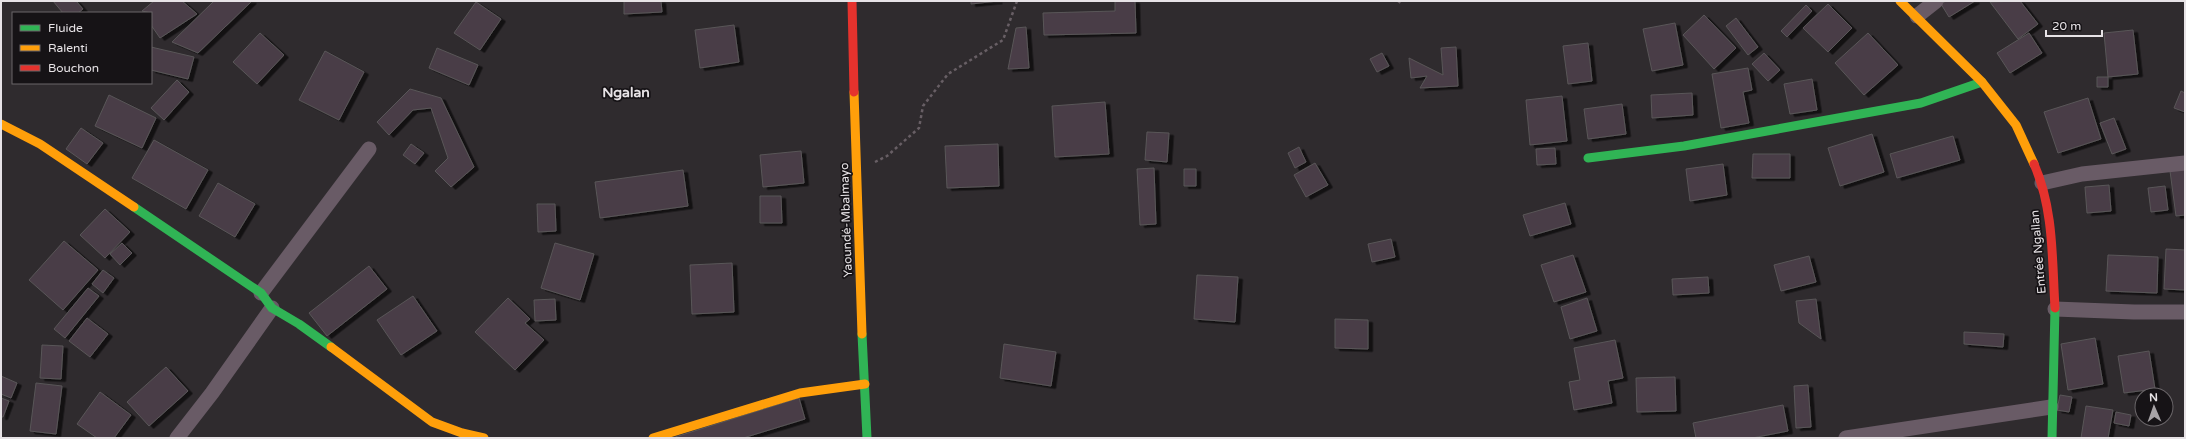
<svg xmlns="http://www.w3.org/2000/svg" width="2186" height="439" font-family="'Varela Round',sans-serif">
<defs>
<filter id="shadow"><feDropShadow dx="4.5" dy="2.5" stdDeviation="0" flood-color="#0009"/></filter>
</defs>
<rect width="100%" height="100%" fill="#2f2b2e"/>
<path fill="#493d46" stroke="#595658" filter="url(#shadow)" d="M 53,1 L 76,1 L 83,9 L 78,13 L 63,13 Z
M 154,1 L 182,1 L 197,14 L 160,38 L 151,25 L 151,13 L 142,11 Z
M 214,1 L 252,1 L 198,53 L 172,42 Z
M 624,1 L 661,1 L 662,12 L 624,14 Z
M 971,1 L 998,1 L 971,4 Z
M 1115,1 L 1135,1 L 1136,33 L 1044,35 L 1043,13 L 1115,11 Z
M 1946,1 L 1975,1 L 1949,17 L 1941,4 Z
M 2020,1 L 2038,24 L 2018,39 L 1990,2 Z
M 476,2 L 501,19 L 480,50 L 454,33 Z
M 1828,4 L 1852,28 L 1828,52 L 1803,28 Z
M 1806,5 L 1812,11 L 1787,37 L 1781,31 Z
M 1704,15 L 1736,48 L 1714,69 L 1683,35 Z
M 1736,18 L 1758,47 L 1748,55 L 1726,26 Z
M 1675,23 L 1683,65 L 1652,71 L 1643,29 Z
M 734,25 L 739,62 L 700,68 L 695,30 Z
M 1026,27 L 1029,68 L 1008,69 L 1016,28 Z
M 2133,30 L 2138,74 L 2108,77 L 2104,33 Z
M 260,33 L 284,55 L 257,84 L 233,62 Z
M 1868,33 L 1898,65 L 1864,95 L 1835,63 Z
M 2029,33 L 2042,53 L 2010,73 L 1997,53 Z
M 1588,43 L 1592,81 L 1568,84 L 1563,46 Z
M 151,47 L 194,57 L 188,79 L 151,70 Z
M 1456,47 L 1458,86 L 1420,88 L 1427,76 L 1411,78 L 1409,58 L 1443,75 L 1441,48 Z
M 437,48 L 478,65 L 469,85 L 429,68 Z
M 325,51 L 364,72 L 339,120 L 299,100 Z
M 1382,53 L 1389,66 L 1377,72 L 1370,59 Z
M 1764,53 L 1780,70 L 1768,81 L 1752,64 Z
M 1748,68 L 1752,90 L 1743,92 L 1749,123 L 1721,128 L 1712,74 Z
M 2097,77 L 2108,77 L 2108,87 L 2097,87 Z
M 1812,79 L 1817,110 L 1790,114 L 1784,84 Z
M 177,80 L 189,92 L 164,120 L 151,108 Z
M 410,89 L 441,98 L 474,167 L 451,187 L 435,171 L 448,158 L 431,108 L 413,110 L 389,135 L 377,122 Z
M 2181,91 L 2185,93 L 2185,112 L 2174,108 Z
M 1692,93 L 1693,115 L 1652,118 L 1651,95 Z
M 109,95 L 156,118 L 142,148 L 95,126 Z
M 1562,96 L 1567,141 L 1530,145 L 1526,100 Z
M 2088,98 L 2101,139 L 2058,153 L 2044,112 Z
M 1105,102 L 1109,154 L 1055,157 L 1052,106 Z
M 1622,104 L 1626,134 L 1588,139 L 1584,109 Z
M 2114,118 L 2126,149 L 2112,154 L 2100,123 Z
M 81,128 L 103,143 L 87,164 L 66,149 Z
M 1147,132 L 1169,133 L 1167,162 L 1145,160 Z
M 1872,134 L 1884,172 L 1840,186 L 1828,148 Z
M 1953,136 L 1960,160 L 1897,178 L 1890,154 Z
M 154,140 L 208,170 L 186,209 L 132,178 Z
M 411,144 L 424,153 L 415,164 L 403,155 Z
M 998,144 L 999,186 L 947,188 L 945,146 Z
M 1299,147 L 1306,162 L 1295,168 L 1288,153 Z
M 1555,148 L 1556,164 L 1537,165 L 1536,149 Z
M 801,151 L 804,183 L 763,187 L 760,155 Z
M 1753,154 L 1790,154 L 1790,178 L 1752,178 Z
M 1315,163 L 1328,185 L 1306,197 L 1294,175 Z
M 1723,164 L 1727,195 L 1690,201 L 1686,169 Z
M 1154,168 L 1156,224 L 1140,225 L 1137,169 Z
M 1184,169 L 1196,169 L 1196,186 L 1184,186 Z
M 2185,169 L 2185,215 L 2176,216 L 2170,171 Z
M 683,170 L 688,206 L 600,218 L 595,182 Z
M 218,183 L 255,204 L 235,237 L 199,216 Z
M 2109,185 L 2111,211 L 2087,213 L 2085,187 Z
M 2165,186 L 2168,210 L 2151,212 L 2148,188 Z
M 760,196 L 781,196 L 782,223 L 760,223 Z
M 1565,203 L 1571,224 L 1530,236 L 1523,215 Z
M 537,204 L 555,204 L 556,231 L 538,232 Z
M 105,209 L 130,232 L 105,258 L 80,235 Z
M 1391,239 L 1395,257 L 1372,262 L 1368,244 Z
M 64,241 L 98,270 L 63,310 L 29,280 Z
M 122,243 L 132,253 L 120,265 L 110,254 Z
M 555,243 L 594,254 L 580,300 L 541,288 Z
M 2166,249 L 2185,250 L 2185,290 L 2164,289 Z
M 1573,255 L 1586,292 L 1554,302 L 1541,265 Z
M 2108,255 L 2158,257 L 2157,293 L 2106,291 Z
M 1809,256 L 1816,282 L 1781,291 L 1774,265 Z
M 732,263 L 734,312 L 692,314 L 690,265 Z
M 369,266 L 387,289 L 327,336 L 309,313 Z
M 103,270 L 114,278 L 103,293 L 92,284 Z
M 1197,275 L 1238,277 L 1235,322 L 1194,319 Z
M 1708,277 L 1709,293 L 1673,295 L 1672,279 Z
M 88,288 L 99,296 L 65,338 L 54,329 Z
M 413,296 L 437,331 L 401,355 L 377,320 Z
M 508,298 L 530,319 L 525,323 L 544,340 L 515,370 L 475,332 Z
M 1587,298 L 1597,331 L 1570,339 L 1561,307 Z
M 555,299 L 556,320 L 535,321 L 534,300 Z
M 1816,299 L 1821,339 L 1799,323 L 1796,301 Z
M 87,318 L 108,334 L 90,357 L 69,341 Z
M 1335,319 L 1368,320 L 1368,349 L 1335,348 Z
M 1964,332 L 2004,334 L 2003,347 L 1964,344 Z
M 2095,338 L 2103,384 L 2068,390 L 2061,344 Z
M 1615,340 L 1623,378 L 1608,381 L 1612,403 L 1574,410 L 1569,382 L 1580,380 L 1574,348 Z
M 1004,344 L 1056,352 L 1051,386 L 1000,378 Z
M 42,345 L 63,346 L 61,379 L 40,378 Z
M 2149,351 L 2155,389 L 2124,393 L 2118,356 Z
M 166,367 L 188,391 L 149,426 L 127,402 Z
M 1,376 L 17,383 L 11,398 L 1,394 Z
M 1675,377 L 1676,411 L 1637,412 L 1636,378 Z
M 36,383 L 62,386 L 56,434 L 30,431 Z
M 1808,385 L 1811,427 L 1796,428 L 1794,386 Z
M 100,392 L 131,415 L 114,438 L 97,438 L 77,424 Z
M 2060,395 L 2072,397 L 2069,412 L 2057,410 Z
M 1,398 L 9,401 L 3,417 L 1,417 Z
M 799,398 L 805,419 L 743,438 L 672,438 Z
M 1783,405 L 1788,431 L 1752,438 L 1696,438 L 1693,423 Z
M 2086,406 L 2113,410 L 2108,438 L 2081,438 Z
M 2116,412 L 2131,415 L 2129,426 L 2114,423 Z"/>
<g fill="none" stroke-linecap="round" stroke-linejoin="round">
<path stroke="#685f65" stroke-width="2.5" stroke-dasharray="3 3" stroke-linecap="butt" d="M 1398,1 L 1401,3
M 875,162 L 887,156 L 919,128 L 923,106 L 948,74 L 1003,40 L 1017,1"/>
<path stroke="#695b66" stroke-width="15" d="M 1917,16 L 1936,1
M 2042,183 L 2082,174 L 2185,163
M 261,293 L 369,149
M 2055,309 L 2134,312 L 2185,312
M 177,438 L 212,393 L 272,308
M 1846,438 L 2051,407"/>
<path stroke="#30b455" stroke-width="9" d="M 1588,158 L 1684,146 L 1921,103 L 1982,82
M 134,207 L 261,293 L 272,308 L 299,324 L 331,347
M 862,334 L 867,438
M 2052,438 L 2055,308"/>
<path stroke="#ff9f0a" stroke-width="9" d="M 1900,1 L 1982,82 L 2016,125 L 2034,164
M 854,92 L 862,334
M 1,124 L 40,144 L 134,207
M 331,347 L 432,422 L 462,433 L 484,438
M 653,438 L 800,393 L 865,384"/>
<path stroke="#e5322d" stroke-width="9" d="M 852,1 L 854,92
M 2034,164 C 2054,209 2052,260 2055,308"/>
</g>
<g text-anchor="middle" stroke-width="3.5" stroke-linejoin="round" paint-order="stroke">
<g font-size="12" fill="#e7e3e6" stroke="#161316">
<text transform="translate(846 220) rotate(-92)" y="4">Yaoundé-Mbalmayo</text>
<text transform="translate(2038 252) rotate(-95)" y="4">Entrée Ngallan</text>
</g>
<g font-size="14" font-weight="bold" fill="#e7e3e6" stroke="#161316">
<text x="626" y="97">Ngalan</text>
</g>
</g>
<rect width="2186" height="439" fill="none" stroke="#e7e3e6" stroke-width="4"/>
<rect x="12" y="12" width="140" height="72" fill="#161316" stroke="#6a6669"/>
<rect x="20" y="25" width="20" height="6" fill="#30b455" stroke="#6a6669"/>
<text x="48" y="32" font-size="12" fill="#e7e3e6">Fluide</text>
<rect x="20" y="45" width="20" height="6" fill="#ff9f0a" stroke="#6a6669"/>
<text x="48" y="52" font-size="12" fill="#e7e3e6">Ralenti</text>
<rect x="20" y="65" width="20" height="6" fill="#e5322d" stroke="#6a6669"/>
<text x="48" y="72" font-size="12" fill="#e7e3e6">Bouchon</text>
<g transform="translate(2154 407) rotate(358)"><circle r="19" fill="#161316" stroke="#6a6669"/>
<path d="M0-3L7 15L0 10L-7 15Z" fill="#a7a3a6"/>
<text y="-6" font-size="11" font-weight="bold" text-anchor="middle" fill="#e7e3e6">N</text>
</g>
<path d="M2046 30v6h56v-6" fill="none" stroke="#e7e3e6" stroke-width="2"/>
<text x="2052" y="30" font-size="12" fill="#e7e3e6" stroke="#161316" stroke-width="3" paint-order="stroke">20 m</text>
</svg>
